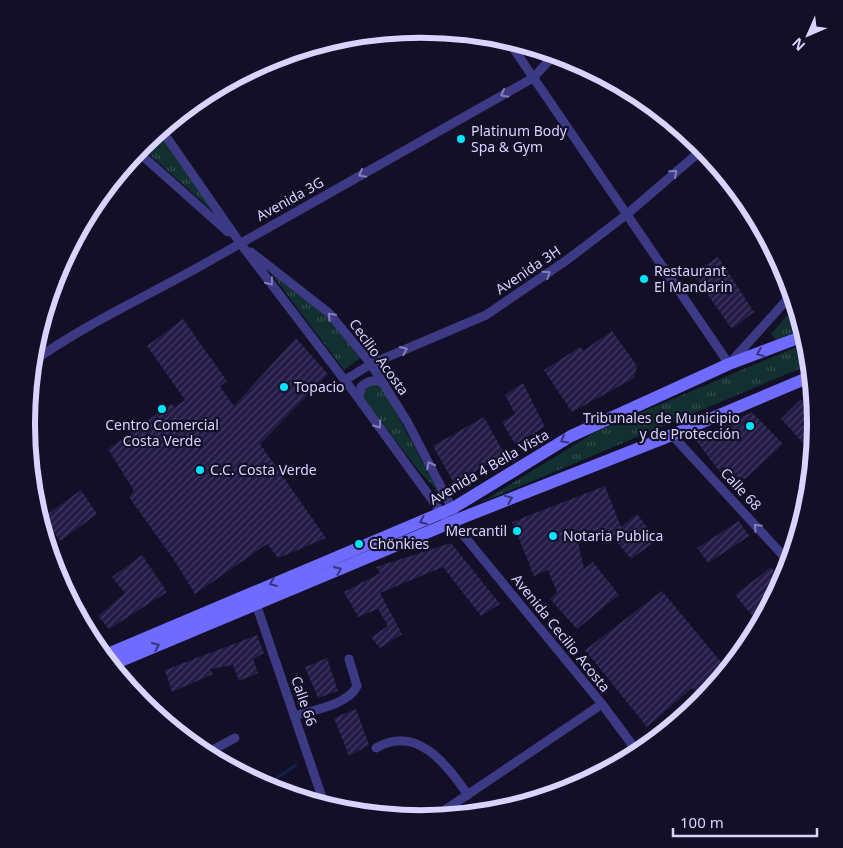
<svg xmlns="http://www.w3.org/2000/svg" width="843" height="848" font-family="'Noto Sans',sans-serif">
<defs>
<pattern id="park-tufts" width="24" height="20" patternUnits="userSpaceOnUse" patternTransform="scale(1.25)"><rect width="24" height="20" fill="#12302f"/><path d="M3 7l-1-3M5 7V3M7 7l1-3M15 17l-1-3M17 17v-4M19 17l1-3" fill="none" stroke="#344d4e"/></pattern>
<pattern id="building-hatch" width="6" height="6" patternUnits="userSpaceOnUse" patternTransform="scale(1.25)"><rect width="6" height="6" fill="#241b47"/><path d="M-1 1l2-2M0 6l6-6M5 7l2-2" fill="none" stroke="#433b63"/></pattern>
</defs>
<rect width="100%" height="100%" fill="#130f26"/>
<path fill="url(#park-tufts)" d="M 156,133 L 161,136 L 217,215 L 149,154 L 147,142 Z
M 271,273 L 326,316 L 360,358 L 344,370 Z
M 796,305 L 804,328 L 776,340 L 771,334 Z
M 808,342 L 811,364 L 480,503 L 597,431 Z
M 371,384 L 381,385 L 439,492 L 418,470 L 364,399 L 365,388 Z"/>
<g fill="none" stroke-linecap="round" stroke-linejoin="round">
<path stroke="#0c2248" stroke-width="3" d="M 265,786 L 296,765"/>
</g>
<path fill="url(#building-hatch)" d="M 718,257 L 754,312 L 732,329 L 693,274 Z
M 183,319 L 227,381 L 220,386 L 234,406 L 296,338 L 328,374 L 260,444 L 326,538 L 278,558 L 267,544 L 195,594 L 174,560 L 129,497 L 134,491 L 108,449 L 171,404 L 175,407 L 185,400 L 147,346 Z
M 612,331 L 637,366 L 634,378 L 572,412 L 544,370 L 580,347 L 583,351 Z
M 523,383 L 545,427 L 515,444 L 502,422 L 515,414 L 505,395 Z
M 814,396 L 817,424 L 814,455 L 781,419 L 799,401 Z
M 752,412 L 783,444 L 745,479 L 720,472 L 695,439 Z
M 484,417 L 504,453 L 455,485 L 433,446 Z
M 605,486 L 621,527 L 637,514 L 657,540 L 631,559 L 607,530 L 578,542 L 584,569 L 593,562 L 619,595 L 577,629 L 550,599 L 557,592 L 548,570 L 534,576 L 512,522 Z
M 81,490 L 97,514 L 60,541 L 44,517 Z
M 739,521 L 749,536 L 708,563 L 697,548 Z
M 451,543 L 500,604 L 481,616 L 443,567 L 380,593 L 402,634 L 380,648 L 371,637 L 388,626 L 378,609 L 358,617 L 344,592 L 380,573 L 376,567 Z
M 142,555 L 167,592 L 109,629 L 98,616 L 125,593 L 112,577 Z
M 771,567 L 783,583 L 760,625 L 735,595 Z
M 662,591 L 726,668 L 697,692 L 692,688 L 647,727 L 585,650 Z
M 257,635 L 264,653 L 253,659 L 258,673 L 239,681 L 233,665 L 210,669 L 213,674 L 172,692 L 165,670 Z
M 327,658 L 338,691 L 318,698 L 305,667 Z
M 356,709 L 369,745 L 349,756 L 334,718 Z"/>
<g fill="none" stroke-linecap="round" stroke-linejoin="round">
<path stroke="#3d3a85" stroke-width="9" d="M 507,39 L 729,364 L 793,293
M 161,129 L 240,243 L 359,399 L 449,523 L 460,531 L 602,704 L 639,754
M 137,151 L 228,232
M 251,252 L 329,313 L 371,364 L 408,423 L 454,512
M 32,362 C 84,325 141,299 197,268 C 309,205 420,141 533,78 L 555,54
M 345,380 L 371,364 L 486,315 L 567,260 L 626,215 L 704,148
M 359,399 L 361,387 C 368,381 373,379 382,382
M 671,434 L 790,563
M 256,604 L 325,806
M 294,716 C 313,710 348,705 357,686 L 349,659
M 376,748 C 417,724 446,764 468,795
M 205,754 L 235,738
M 453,805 L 460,815
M 433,818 L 602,704"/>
<path stroke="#6f6bff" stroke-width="12" d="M 103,656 L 453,508 L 571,436 L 729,364 L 806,335
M 111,665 L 464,517 L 662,439 L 812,376"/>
</g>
<defs><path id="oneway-chevron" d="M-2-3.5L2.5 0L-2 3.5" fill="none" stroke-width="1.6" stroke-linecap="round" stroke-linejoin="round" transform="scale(1.25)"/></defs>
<g stroke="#837fbc">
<use href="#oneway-chevron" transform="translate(504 94) rotate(151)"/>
<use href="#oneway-chevron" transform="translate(674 173) rotate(-41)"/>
<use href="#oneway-chevron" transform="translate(362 174) rotate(151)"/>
<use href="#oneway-chevron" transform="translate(547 274) rotate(-34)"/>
<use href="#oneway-chevron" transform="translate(270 282) rotate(52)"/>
<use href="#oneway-chevron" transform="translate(331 316) rotate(-133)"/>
<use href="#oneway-chevron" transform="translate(404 350) rotate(-23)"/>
<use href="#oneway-chevron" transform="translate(378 425) rotate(54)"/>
<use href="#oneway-chevron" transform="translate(430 465) rotate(-117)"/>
<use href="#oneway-chevron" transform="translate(757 527) rotate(-133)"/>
</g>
<g stroke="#38347d">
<use href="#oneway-chevron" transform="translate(760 353) rotate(159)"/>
<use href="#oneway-chevron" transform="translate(564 440) rotate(149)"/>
<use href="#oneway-chevron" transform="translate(509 499) rotate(-22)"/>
<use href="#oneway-chevron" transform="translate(423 521) rotate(157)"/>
<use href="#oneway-chevron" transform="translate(338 570) rotate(-23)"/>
<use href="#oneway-chevron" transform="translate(273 583) rotate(157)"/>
<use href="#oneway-chevron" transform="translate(156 646) rotate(-23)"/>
</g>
<g fill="#00e5ff" stroke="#130f26" stroke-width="2">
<circle cx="461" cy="139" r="5"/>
<circle cx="644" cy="279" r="5"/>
<circle cx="284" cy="387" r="5"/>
<circle cx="162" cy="409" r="5"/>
<circle cx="750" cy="426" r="5"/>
<circle cx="200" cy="470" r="5"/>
<circle cx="517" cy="531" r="5"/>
<circle cx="553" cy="536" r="5"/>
<circle cx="359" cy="544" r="5"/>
</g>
<g text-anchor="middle" stroke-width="4.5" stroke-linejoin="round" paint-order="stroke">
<g font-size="14" fill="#d9d4ff" stroke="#130f26" text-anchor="start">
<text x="471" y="136">Platinum Body<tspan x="471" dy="16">Spa &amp; Gym</tspan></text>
<text x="654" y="276">Restaurant<tspan x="654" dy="16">El Mandarin</tspan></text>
<text x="294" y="392">Topacio</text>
<text x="740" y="423" text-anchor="end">Tribunales de Municipio<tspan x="740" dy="16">y de Protección</tspan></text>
<text x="162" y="430" text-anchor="middle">Centro Comercial<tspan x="162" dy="16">Costa Verde</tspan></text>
<text x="210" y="475">C.C. Costa Verde</text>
<text x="507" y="536" text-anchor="end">Mercantil</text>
<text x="563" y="541">Notaria Publica</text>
<text x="369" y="549">Chönkies</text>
</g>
<g font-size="14" fill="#d9d4ff" stroke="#130f26">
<text transform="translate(290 199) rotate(-29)" y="5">Avenida 3G</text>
<text transform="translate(528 270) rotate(-34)" y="5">Avenida 3H</text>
<text transform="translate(379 357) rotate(54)" y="5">Cecilio Acosta</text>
<text transform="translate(489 467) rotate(-30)" y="5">Avenida 4 Bella Vista</text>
<text transform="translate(741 489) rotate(47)" y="5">Calle 68</text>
<text transform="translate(561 633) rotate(51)" y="5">Avenida Cecilio Acosta</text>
<text transform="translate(304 701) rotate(71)" y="5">Calle 66</text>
</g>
</g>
<path d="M0 0H843V848H0ZM35 424a386 386 0 1 1 772 0a386 386 0 1 1-772 0Z" fill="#130f26" fill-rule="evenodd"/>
<path fill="none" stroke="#d9d4ff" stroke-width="6" d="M35 424a386 386 0 1 1 772 0a386 386 0 1 1-772 0Z"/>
<g transform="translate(808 35) rotate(225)" stroke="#130f26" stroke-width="4" paint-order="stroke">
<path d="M0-4L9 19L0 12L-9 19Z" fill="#d9d4ff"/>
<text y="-8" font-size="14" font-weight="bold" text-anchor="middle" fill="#d9d4ff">N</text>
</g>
<path d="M673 828v8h144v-8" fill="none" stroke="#d9d4ff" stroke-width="2.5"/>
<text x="680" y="828" font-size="15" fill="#d9d4ff" stroke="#130f26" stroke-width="4" paint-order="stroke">100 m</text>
</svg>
